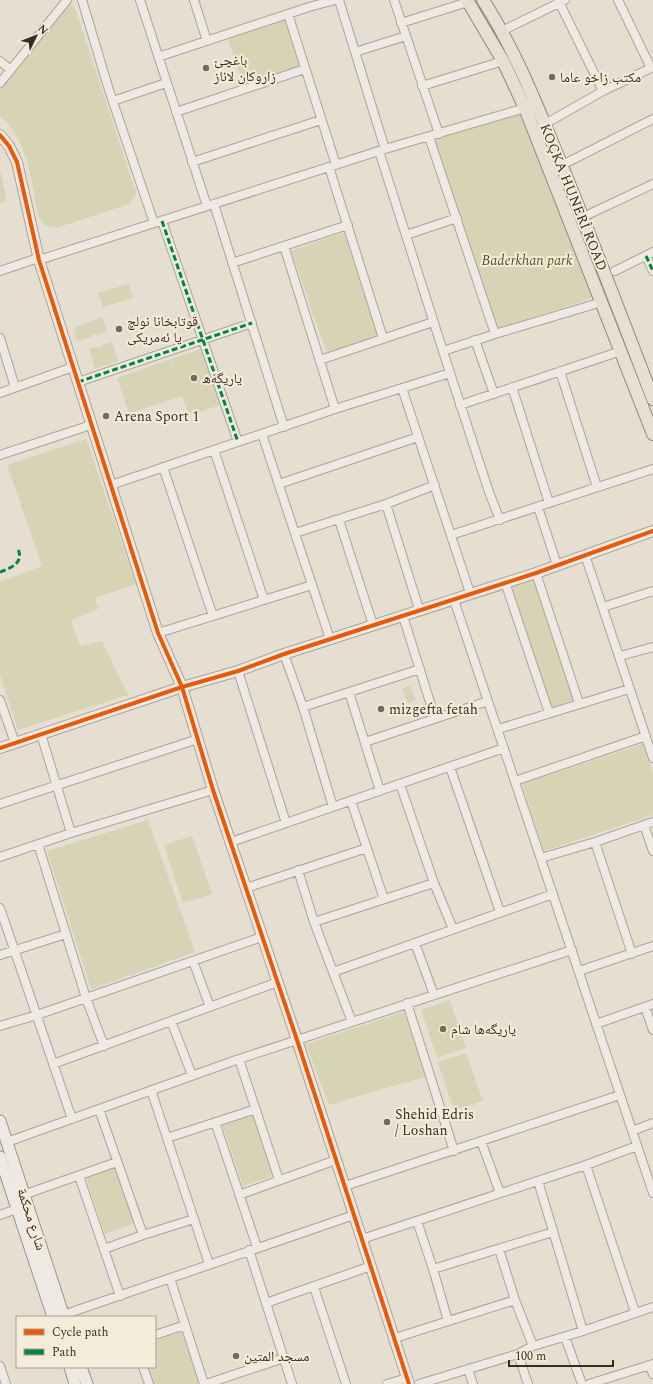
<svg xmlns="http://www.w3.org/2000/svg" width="653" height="1384" font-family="Spectral,'Noto Naskh Arabic',serif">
<rect width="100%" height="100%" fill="#e5ded1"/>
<path fill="#d6d4b4" d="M 68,3 L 75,8 L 136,193 L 132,201 L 129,204 L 56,228 C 51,227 45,226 42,222 C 36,214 36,201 34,192 C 29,166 22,134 0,116 L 0,86 L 36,45 Z
M 285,20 L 300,66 L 243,84 L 228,38 Z
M 523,113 L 595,297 L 497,329 L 433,139 Z
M 0,171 L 7,201 L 0,203 Z
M 345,232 L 378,335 L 327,353 L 291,251 Z
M 129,284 L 133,298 L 103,307 L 98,293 Z
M 102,317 L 107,331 L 98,335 L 94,334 L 91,337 L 77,341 L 74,328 Z
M 112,342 L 118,361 L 95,369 L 89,349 L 93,347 L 100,348 L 104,344 Z
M 202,349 L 221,405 L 189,415 L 182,396 L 129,414 L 117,378 L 169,360 L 174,371 L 170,359 Z
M 86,439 L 136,584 L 95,598 L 98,609 L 71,620 L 80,646 L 102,641 L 128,695 L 18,730 L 0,675 L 0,582 L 42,566 L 7,465 Z
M 534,577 L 574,700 L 551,708 L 511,585 Z
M 410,686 L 416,700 L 408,703 L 402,689 Z
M 643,744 L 653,774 L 653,815 L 544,851 L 522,784 Z
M 148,820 L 195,952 L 91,989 L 47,851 Z
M 192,836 L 212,894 L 183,903 L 164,845 Z
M 450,1000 L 466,1048 L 437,1058 L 421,1010 Z
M 404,1012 L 427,1076 L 329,1105 L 306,1044 Z
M 466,1053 L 483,1101 L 454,1110 L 438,1062 Z
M 252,1114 L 273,1176 L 243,1186 L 222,1124 Z
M 112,1160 L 135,1223 L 105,1234 L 83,1170 Z
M 182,1332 L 199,1384 L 154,1384 L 148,1367 L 155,1367 L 155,1341 Z"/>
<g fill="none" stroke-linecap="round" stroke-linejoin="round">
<defs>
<path id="minor" d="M 82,0 L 109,90 L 154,223
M 140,0 L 207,206
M 194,0 L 207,41
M 339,0 L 385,149
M 394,0 L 439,134
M 558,0 L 603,91
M 618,0 L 651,68
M 288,14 L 336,165
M 401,23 L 468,2
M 502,31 L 565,0
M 355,52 L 406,36
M 158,57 L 309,7 L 335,0
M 0,61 L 11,70
M 0,83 L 67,0
M 422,86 L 503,61
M 113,101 L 166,83
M 176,112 L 305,69
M 545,124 L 603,91 L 653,67
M 429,137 L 495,334
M 379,151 L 450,373 L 489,492 L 500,520
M 192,162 L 321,120
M 562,165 L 653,119
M 329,167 L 383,338
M 214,204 L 284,427
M 583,217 L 653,184
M 162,221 L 238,442
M 406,235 L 457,218
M 284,246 L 335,409
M 646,256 L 653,271
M 39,260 L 385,149 L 525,108
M 232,263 L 348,225
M 0,271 L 38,258
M 615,271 L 653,252
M 0,338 L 15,387
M 475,340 L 494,394
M 443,351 L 495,334 L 602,302
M 320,360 L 433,322
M 560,371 L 597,487
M 78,382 L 252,323
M 512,387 L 549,503
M 402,388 L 470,593
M 0,393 L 73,367
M 460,405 L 621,351
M 262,434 L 330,639
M 214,450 L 264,600
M 0,455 L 91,425
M 163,467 L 213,616
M 279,484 L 418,437
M 111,485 L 335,409 L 450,373
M 386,504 L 419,609
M 538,507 L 557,565
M 339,520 L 373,625
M 295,533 L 386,504 L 435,485
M 451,535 L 653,469
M 585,555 L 653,758
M 536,573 L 579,703
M 505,582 L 549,713
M 454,600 L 653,1193
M 603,607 L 653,591
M 403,616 L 435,718
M 158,633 L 312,585
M 284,654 L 303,707 L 333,807
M 620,656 L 653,647
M 238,671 L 286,823
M 349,692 L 380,791
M 0,700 L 15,743
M 303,707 L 420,669
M 498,729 L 629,689
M 41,734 L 71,833
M 365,742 L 488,701
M 450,767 L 500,912
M 515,781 L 646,736
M 400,784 L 434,883 L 453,929
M 351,801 L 384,899
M 0,804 L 198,739
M 644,825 L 653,851
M 231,842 L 504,748
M 595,842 L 632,954
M 38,844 L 86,998 L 104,1046
M 0,857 L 71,833 L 213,790
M 541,858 L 595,842 L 653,822
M 298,870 L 314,922 L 352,1022
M 246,888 L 367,848
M 0,908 L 72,1119
M 314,922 L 434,883
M 415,943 L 434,995
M 0,955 L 66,934
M 193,961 L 210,1007
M 579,971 L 653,946
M 333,972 L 553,894
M 407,1003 L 454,1151
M 645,1007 L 653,1030
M 171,1021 L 192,1075
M 596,1024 L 653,1004
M 0,1026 L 37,1015 L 262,937
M 239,1059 L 279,1180
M 53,1064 L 278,982
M 151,1090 L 209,1264
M 99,1109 L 143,1235
M 215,1122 L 257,1247
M 632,1131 L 653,1123
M 167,1138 L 256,1109
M 481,1141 L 500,1193
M 7,1142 L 239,1059 L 572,950
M 586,1165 L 635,1312
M 79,1176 L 120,1296
M 538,1181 L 583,1331
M 345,1186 L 620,1095
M 23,1195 L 117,1162
M 239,1195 L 336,1160
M 0,1215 L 17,1209
M 417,1221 L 433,1269 L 448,1321
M 362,1239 L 586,1165 L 637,1146
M 104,1249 L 143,1235 L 194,1219
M 499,1249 L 515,1300 L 533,1346
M 249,1250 L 292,1384
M 433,1269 L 553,1232
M 170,1278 L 204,1384
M 314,1287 L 346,1384
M 266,1303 L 371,1266
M 63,1315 L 354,1215
M 155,1335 L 185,1325
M 565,1337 L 582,1384
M 395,1338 L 515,1300
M 518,1354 L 528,1384
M 649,1365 L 653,1374
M 0,1366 L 6,1384
M 143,1367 L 149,1384
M 468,1369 L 473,1384
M 206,1384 L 284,1358
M 387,1384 L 407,1378
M 419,1384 L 518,1354 L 533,1346 L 583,1331 L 653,1307
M 589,1384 L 653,1364"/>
<path id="tertiary" d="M 0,135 L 9,146 L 17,162 L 39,260 L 158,633 L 182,687 L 213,790 L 297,1040 L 409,1384
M 0,748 L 182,687 L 238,671 L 284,654 L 536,573 L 653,531"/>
<path id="secondary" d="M 0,1121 L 64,1317
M 0,1157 L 53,1317
M 70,1367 L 75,1384
M 81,1367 L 87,1384"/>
<path id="primary" d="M 467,0 L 503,61 L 525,108 L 653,434
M 483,0 C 516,51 538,108 561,164 C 593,242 623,321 653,399"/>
</defs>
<use href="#minor" stroke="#aba399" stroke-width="10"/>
<use href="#tertiary" stroke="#aba399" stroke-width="12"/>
<use href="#secondary" stroke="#9a938a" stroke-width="13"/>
<use href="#primary" stroke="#918980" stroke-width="14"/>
<use href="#minor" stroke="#eee9e2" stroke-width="8"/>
<use href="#tertiary" stroke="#eee9e2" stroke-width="10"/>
<use href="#secondary" stroke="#eee9e2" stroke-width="11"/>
<use href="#primary" stroke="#e5dfd4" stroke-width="12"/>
<path stroke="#00873e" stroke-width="3" stroke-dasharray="6 3" stroke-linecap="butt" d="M 162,221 L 238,442
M 646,256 L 653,271
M 78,382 L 252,323
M 0,572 C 11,568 24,563 18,549"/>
<defs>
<path id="cycleway" d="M 0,135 L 9,146 L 17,162 L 39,260 L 158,633 L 182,687 L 213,790 L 297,1040 L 409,1384
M 0,748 L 182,687 L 238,671 L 284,654 L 536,573 L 653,531"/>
</defs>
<use href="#cycleway" stroke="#f5ebd9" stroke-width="6"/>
<use href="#cycleway" stroke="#e8590c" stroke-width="4"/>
</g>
<g fill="#766a5f" stroke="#f5ebd9" stroke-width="1.5">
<circle cx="206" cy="68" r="4"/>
<circle cx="552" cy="77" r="4"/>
<circle cx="119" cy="329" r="4"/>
<circle cx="194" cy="378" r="4"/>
<circle cx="106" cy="416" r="4"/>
<circle cx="381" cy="709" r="4"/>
<circle cx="443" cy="1029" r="4"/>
<circle cx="387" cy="1122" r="4"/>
<circle cx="236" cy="1356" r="4"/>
</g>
<g text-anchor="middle" stroke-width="4" stroke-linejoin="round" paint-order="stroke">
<g font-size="14" fill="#3a2c21" stroke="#f5ebd9" text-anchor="start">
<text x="214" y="65">باغچێ<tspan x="214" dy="16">زاروكان لاناز</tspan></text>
<text x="560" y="82">مكتب زاخو عاما</text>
<text x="127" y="326">قوتابخانا نولچ<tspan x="127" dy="16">يا ئەمريكى</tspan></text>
<text x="202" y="383">یاریگه‌ه</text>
<text x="114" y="421">Arena Sport 1</text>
<text x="389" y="714">mizgefta fetah</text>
<text x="451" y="1034">ياريگه‌ها شام</text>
<text x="395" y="1119">Shehid Edris<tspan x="395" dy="16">/ Loshan</tspan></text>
<text x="244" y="1361">مسجد المتين</text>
</g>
<g font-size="14" fill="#3a2c21" stroke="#f5ebd9">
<text transform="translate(574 197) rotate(68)" y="5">KOÇKA HUNERÎ ROAD</text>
<text transform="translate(32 1219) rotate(72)" y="5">شارع محكمة</text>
</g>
<g font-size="14" font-style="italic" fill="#4e5628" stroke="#f5ebd9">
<text x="527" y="265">Baderkhan park</text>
</g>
</g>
<rect x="16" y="1316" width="140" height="52" fill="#f5ebd9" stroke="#aa9f8f"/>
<rect x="24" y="1329" width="20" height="6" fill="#e8590c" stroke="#aa9f8f"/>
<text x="52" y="1336" font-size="12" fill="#3a2c21">Cycle path</text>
<rect x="24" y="1349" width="20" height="6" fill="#00873e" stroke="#aa9f8f"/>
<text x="52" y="1356" font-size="12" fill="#3a2c21">Path</text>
<g transform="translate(36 36) rotate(47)" stroke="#f5ebd9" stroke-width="3" paint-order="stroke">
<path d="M0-3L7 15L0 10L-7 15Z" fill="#3a2c21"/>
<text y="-6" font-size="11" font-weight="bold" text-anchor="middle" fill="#3a2c21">N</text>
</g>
<path d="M509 1360v6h104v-6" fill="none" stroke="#3a2c21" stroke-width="2"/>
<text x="515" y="1360" font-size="12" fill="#3a2c21" stroke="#f5ebd9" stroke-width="3" paint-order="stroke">100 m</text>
</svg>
